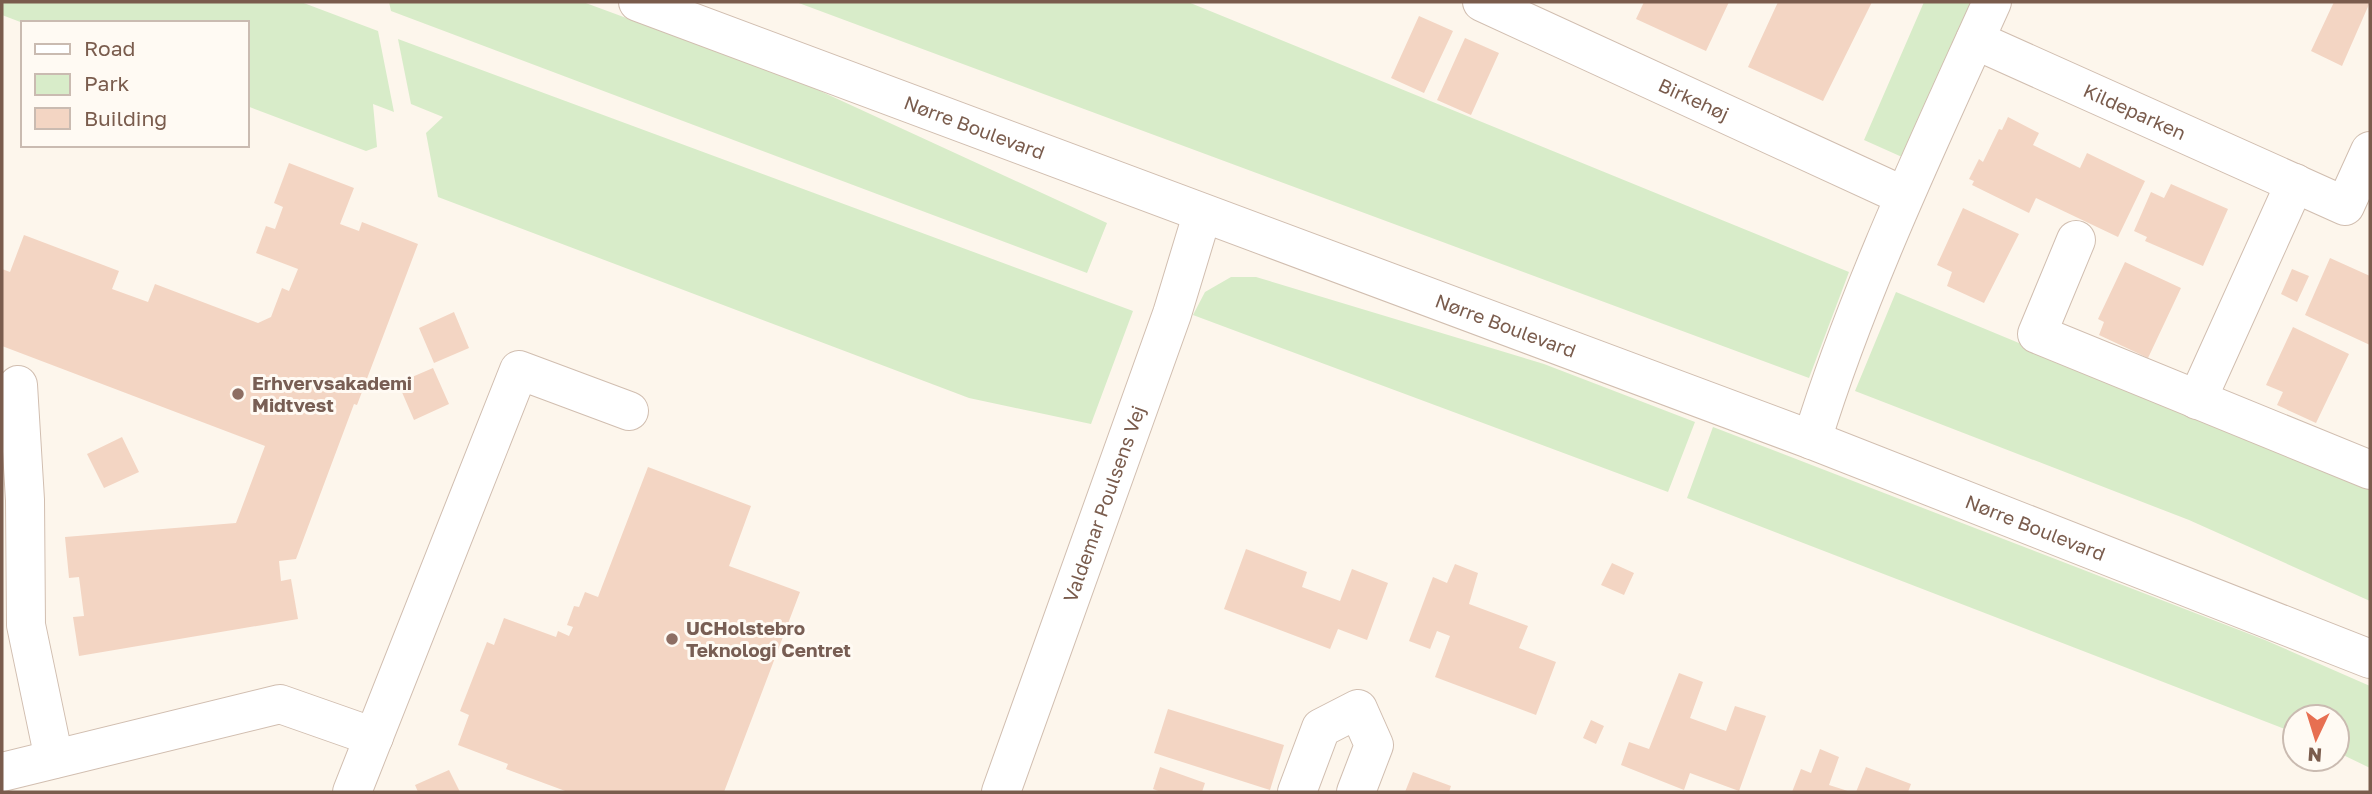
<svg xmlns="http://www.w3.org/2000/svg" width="2372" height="794" font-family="'Golos Text',sans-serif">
<rect width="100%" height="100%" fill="#fdf6ec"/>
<path fill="#d8ecc9" d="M 2,2 L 301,2 L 378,31 L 394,112 L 373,104 L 377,147 L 366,151 L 247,106 L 247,23 L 23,23 L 2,15 Z
M 389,2 L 583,2 L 805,84 L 1107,223 L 1087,273 L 391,11 Z
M 796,2 L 1188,2 L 1849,272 L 1809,378 Z
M 1924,2 L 1971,2 L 1902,157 L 1864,140 Z
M 398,39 L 1133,311 L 1091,424 L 969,398 L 438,197 L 426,133 L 443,117 L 411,104 Z
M 1231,277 L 1256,277 L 1544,364 L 1695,422 L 1668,492 L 1193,315 L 1205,292 Z
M 1896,292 L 2370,489 L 2370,601 L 2189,520 L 1855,391 Z
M 1713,427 L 2265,640 L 2370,686 L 2370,768 L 2337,752 L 2337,717 L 2295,717 L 2295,733 L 1687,498 Z"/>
<path fill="#f3d5c3" d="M 1644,2 L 1729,2 L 1706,51 L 1636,19 Z
M 1778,2 L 1872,2 L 1823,101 L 1748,67 Z
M 2334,2 L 2370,2 L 2342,66 L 2311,51 Z
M 1419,16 L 1453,31 L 1424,93 L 1391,78 Z
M 1465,38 L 1499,53 L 1471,115 L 1437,100 Z
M 2008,117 L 2039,133 L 2033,145 L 2080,168 L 2087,153 L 2145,181 L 2118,237 L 2036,198 L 2029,213 L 1972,185 L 1974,181 L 1969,179 L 1979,159 L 1983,162 L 1999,129 L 2002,130 Z
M 289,163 L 354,188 L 340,224 L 359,231 L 362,222 L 418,244 L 357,405 L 354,404 L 296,559 L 279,561 L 281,581 L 291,579 L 298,619 L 79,656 L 73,617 L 84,616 L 79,577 L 69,578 L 65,537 L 236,523 L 265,446 L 2,346 L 2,269 L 10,272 L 24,235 L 119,271 L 112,289 L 148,302 L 155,284 L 258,323 L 271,317 L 282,288 L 289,291 L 298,269 L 256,253 L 266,226 L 275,229 L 283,207 L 274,203 Z
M 2171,184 L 2228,209 L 2203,266 L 2145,241 L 2147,237 L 2134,231 L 2151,192 L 2164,198 Z
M 1963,208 L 2019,234 L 1984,303 L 1947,286 L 1952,272 L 1937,265 Z
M 2330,258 L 2370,276 L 2370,345 L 2305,315 Z
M 2125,262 L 2181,288 L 2148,358 L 2099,335 L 2104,322 L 2098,319 Z
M 2292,269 L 2309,276 L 2297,302 L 2281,294 Z
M 454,312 L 469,348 L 434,363 L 419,328 Z
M 2293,327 L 2349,354 L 2316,423 L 2277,405 L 2283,392 L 2266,385 Z
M 433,368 L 449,404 L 414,420 L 398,383 Z
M 122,437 L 139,472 L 104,488 L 87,454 Z
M 648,467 L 751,506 L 729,566 L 800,592 L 724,792 L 568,792 L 506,769 L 508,764 L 458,745 L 469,715 L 460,711 L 487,642 L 494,645 L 504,618 L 556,637 L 558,631 L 569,636 L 573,627 L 567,625 L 574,606 L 579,607 L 585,592 L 598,597 Z
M 1246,549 L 1307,572 L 1302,587 L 1340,601 L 1352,569 L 1388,583 L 1367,640 L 1338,629 L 1330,649 L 1224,609 Z
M 1612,563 L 1634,573 L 1624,595 L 1601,585 Z
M 1455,564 L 1478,573 L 1469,604 L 1528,626 L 1519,648 L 1556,662 L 1536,715 L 1435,677 L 1450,636 L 1437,631 L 1430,649 L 1409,641 L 1433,577 L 1447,583 Z
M 1679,673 L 1703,682 L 1690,718 L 1726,731 L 1735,706 L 1766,716 L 1739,791 L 1690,773 L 1684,790 L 1621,765 L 1629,742 L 1649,749 Z
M 1168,709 L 1284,745 L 1270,790 L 1154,753 Z
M 1591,720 L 1604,726 L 1596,744 L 1583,738 Z
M 1820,749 L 1839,757 L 1829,785 L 1851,792 L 1792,792 L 1801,769 L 1811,773 Z
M 1160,767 L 1205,783 L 1202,792 L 1161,792 L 1153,789 Z
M 1866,767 L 1911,784 L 1908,792 L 1856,792 Z
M 449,770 L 460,792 L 418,792 L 415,785 Z
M 1413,772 L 1451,786 L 1449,792 L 1405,792 Z"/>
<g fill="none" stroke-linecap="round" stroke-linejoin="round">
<defs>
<g id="minor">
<path id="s1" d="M 638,2 L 1812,440 L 2370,659"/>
<path id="s2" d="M 1482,2 L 1904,196"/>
<path id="s3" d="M 1975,40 L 2345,206 L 2370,151"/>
<path d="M 2076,240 L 2037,334 L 2370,470"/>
<path d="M 18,385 L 25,500 L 26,625 L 54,759"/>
<path d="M 2197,400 L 2295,183"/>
<path d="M 1812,440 C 1858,291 1928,144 1992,2"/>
<path d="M 2,772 L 280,704 L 374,737"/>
<path d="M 352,792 L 519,370 L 629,411"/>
<path id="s4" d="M 1001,792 L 1172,314 L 1202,215"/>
<path d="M 1297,792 L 1321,728 L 1358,709 L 1374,745 L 1356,792"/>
</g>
</defs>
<use href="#minor" stroke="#d1beb0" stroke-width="40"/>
<use href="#minor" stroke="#fff" stroke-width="38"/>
</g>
<g fill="#8d6e63" stroke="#fffaf3" stroke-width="2.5">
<circle cx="238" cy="394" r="7"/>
<circle cx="672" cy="639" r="7"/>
</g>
<g text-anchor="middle" stroke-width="6" stroke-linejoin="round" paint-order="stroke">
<g font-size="19" fill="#7a5c4d" stroke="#fffaf3">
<text dy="7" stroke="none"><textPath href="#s2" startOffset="233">Birkehøj</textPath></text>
<text dy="7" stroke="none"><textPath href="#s3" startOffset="175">Kildeparken</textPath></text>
<text dy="7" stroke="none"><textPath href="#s1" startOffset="359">Nørre Boulevard</textPath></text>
<text dy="7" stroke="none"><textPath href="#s1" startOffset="926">Nørre Boulevard</textPath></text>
<text dy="7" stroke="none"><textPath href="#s4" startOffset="306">Valdemar Poulsens Vej</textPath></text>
<text dy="7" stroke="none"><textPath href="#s1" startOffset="1493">Nørre Boulevard</textPath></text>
</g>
<g font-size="19" font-weight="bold" fill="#785e54" stroke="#fffaf3" text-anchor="start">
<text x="252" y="390">Erhvervsakademi<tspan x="252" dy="22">Midtvest</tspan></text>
<text x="686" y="635">UCHolstebro<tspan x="686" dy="22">Teknologi Centret</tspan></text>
</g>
</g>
<rect width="2372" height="794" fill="none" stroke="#7a5c4d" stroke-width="7"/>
<rect x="21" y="21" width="228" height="126" fill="#fffaf3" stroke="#cabbb1" stroke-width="2"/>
<rect x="35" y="44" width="35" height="10" fill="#ffffff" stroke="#cabbb1" stroke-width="2"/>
<text x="84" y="56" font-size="21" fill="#7a5c4d">Road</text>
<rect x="35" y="74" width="35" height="21" fill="#d8ecc9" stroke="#cabbb1" stroke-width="2"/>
<text x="84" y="91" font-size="21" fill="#7a5c4d">Park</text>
<rect x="35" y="108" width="35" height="21" fill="#f3d5c3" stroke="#cabbb1" stroke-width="2"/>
<text x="84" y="126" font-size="21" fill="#7a5c4d">Building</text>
<g transform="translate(2316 738) rotate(184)"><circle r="33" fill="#fffaf3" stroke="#cabbb1" stroke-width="2"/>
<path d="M0-5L12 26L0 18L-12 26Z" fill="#e76f51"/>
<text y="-10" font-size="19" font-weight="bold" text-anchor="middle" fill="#7a5c4d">N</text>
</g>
</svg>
